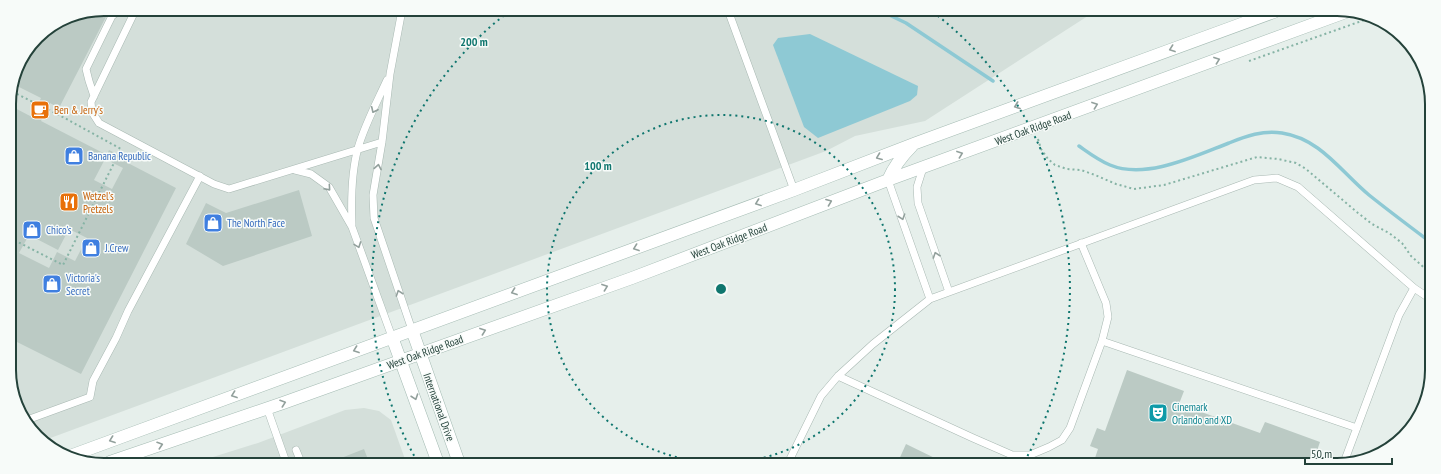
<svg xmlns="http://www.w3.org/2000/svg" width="1441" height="474" font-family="'PT Sans Narrow',sans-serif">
<rect width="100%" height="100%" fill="#e6efeb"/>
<path fill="#d4dfda" d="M 104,9 L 1094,12 L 925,121 L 855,136 L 826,151 L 45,440 L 33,433 L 11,388 L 9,98 L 16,68 L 37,37 L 68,16 Z
M 364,408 L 379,411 L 391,420 L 406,462 L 197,462 L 258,443 L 345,410 Z"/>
<path fill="#8ec9d4" d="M 810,34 L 918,86 L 917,95 L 910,101 L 818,138 L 804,127 L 773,45 L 778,38 Z"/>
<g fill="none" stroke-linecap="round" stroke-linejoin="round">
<path stroke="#8ec9d4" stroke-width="3.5" d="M 881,11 L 906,23 L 993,81
M 1079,146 C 1089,153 1098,160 1110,165 C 1146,180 1195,156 1229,143 C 1246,136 1263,130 1282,133 C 1321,139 1341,172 1369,195 C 1389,211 1409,226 1429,241"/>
</g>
<path fill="#bbcac4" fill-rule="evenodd" d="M 104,9 L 110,9 L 59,108 L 50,103 L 41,121 L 107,155 L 105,159 L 109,150 L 127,159 L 126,162 L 176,188 L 81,374 L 11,339 L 10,328 L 17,315 L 10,312 L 9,105 L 32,117 L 41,98 L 13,84 L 16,70 L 19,63 L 37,37 L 68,16 ZM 105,159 L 123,168 L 112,189 L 94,180 ZM 69,229 L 87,238 L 75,261 L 57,252 L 49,268 L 19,253 L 29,235 L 58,250 Z
M 299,190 L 312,236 L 223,266 L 186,244 L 206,203 L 226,213 Z
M 1127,370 L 1184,391 L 1179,404 L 1260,433 L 1265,422 L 1320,442 L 1312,465 L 1093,464 L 1098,449 L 1090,446 L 1097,428 L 1105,431 Z
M 906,444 L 947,464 L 897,464 Z
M 364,449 L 369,462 L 331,462 Z"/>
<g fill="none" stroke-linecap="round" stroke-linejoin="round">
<defs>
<path id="lane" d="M 136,9 L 91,102 L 92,112 L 99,123 L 214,184 L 229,189 L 382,142
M 402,10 L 390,74 L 382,142 L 373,195 L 374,218 L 412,330
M 713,11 L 729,13 L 794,190
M 94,96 L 89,81 L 86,69 L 112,16 L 122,9
M 923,168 L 917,187 L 918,203 L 949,292
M 295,170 L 311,174 L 329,187 L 352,227 L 392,337
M 888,180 L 930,299
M 352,225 C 351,200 351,173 358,148 C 365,124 377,102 387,80
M 1081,243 L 1106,303 L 1108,317 L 1102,341
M 838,376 L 973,438 L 1012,455 L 1030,455 L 1049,447 L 1062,440 L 1070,428 L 1102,341 L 1357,428
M 267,408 L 286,462
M 27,420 L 90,397 L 93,381 L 116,338 L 128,311 L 200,176
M 296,450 L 301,462
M 788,463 L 821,396 L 838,376 L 873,344 L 930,299 L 1254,180 L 1277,178 L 1298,187 L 1414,288 L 1429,298
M 1009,464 L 1012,455
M 1343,465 L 1399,315 L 1414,288"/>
<path id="secondary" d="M 888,180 C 894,166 901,157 912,146
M 412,330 L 459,463
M 392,337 L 438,463
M 70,456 L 794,190 L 916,143 L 1274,12
M 110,462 L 283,403 L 632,278 L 888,180 L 1346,12"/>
</defs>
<use href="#lane" stroke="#a8b8b2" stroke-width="8"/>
<use href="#secondary" stroke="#a4bbb3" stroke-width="13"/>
<path stroke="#86b3a5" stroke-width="2" stroke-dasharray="2 3" stroke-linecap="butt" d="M 1249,61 L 1370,18
M 1038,139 L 1041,149 L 1048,159 L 1055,165 L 1067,169 L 1081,170 L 1095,175 L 1116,184 L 1134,189 L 1164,185 L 1257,157 L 1278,159 L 1296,163 L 1306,169 L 1358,213 L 1372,224 L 1389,233 L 1402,243 L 1411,256 L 1429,272
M 10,238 L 63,265 L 121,149 L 61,116 L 11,91"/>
<use href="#lane" stroke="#fff" stroke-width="7"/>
<use href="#secondary" stroke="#fff" stroke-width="12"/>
</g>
<defs><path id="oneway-chevron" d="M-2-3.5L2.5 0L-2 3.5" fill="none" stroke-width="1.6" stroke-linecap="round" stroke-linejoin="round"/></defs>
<g stroke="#92a09c">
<use href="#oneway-chevron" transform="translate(1172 49) rotate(160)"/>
<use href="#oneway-chevron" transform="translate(1217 60) rotate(-20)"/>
<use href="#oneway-chevron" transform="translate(1095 105) rotate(-20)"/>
<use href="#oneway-chevron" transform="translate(1017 106) rotate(160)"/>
<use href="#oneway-chevron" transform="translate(374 110) rotate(115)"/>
<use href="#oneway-chevron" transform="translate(960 154) rotate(-20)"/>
<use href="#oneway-chevron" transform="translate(879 157) rotate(159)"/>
<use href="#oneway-chevron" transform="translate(378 167) rotate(-80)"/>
<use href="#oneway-chevron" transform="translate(328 188) rotate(49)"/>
<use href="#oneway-chevron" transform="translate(829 202) rotate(-21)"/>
<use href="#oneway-chevron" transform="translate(758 203) rotate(160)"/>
<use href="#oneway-chevron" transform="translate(902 217) rotate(71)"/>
<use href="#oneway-chevron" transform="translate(358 245) rotate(70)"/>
<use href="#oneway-chevron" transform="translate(636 248) rotate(160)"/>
<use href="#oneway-chevron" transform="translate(936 255) rotate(-109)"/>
<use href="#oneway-chevron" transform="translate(605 287) rotate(-20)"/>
<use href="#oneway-chevron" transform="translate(514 292) rotate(160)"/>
<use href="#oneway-chevron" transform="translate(399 293) rotate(-109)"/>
<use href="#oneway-chevron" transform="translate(483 331) rotate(-20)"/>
<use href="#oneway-chevron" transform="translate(356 350) rotate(160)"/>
<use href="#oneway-chevron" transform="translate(234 395) rotate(160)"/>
<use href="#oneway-chevron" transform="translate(415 397) rotate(71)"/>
<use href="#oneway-chevron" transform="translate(283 403) rotate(-19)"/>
<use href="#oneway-chevron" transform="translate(112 440) rotate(160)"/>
<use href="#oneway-chevron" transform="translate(160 445) rotate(-18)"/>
</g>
<g fill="none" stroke="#0f766e" stroke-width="2" stroke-dasharray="2 4">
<circle cx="721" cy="289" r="174"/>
<path d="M417 461A349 349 0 0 1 511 10M933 12A349 349 0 0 1 1023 464"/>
</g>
<defs>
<symbol id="cafe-square" viewBox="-11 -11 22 22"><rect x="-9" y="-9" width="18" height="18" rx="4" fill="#e8710a" stroke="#f7fbf9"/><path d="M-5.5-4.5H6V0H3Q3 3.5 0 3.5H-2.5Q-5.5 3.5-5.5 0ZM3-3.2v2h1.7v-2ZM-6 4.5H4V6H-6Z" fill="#fff"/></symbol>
<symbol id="shop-square" viewBox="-11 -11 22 22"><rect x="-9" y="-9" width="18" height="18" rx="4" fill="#3f7fe0" stroke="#f7fbf9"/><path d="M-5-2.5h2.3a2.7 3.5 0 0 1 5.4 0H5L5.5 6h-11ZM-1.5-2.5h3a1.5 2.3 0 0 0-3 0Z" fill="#fff"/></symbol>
<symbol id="restaurant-square" viewBox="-11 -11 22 22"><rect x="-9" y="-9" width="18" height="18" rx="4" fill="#e8710a" stroke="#f7fbf9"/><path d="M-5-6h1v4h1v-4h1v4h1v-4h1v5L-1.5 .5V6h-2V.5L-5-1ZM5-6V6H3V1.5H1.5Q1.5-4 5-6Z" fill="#fff"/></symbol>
<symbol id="theatre-square" viewBox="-11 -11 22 22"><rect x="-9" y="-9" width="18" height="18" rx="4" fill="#0f9aa8" stroke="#f7fbf9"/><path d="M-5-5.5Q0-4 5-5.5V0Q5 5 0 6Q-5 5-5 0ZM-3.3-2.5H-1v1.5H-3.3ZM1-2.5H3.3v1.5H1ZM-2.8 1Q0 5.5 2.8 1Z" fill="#fff"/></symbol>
</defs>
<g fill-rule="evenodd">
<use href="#cafe-square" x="29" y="99" width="22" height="22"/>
<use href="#shop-square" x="63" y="145" width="22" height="22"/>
<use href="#restaurant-square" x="58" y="191" width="22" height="22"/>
<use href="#shop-square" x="202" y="212" width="22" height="22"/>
<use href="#shop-square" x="21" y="219" width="22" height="22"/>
<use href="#shop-square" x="80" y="237" width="22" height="22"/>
<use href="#shop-square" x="41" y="273" width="22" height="22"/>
<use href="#theatre-square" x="1147" y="402" width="22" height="22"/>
</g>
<g text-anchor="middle" stroke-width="3" stroke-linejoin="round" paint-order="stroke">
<g font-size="11" fill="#c56008" stroke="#f7fbf9" text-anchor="start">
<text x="54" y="114">Ben &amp; Jerry's</text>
<text x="83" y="200">Wetzel's<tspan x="83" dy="13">Pretzels</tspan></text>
</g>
<g font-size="11" fill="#24423a" stroke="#f7fbf9">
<text transform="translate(1033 128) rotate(-20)" y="4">West Oak Ridge Road</text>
<text transform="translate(729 241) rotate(-21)" y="4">West Oak Ridge Road</text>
<text transform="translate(425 352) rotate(-20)" y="4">West Oak Ridge Road</text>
<text transform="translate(439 407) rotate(70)" y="4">International Drive</text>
</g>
<g font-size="11" fill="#366cbe" stroke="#f7fbf9" text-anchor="start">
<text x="88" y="160">Banana Republic</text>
<text x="227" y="227">The North Face</text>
<text x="46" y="234">Chico's</text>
<text x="105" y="252">J.Crew</text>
<text x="66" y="282">Victoria's<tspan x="66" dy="13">Secret</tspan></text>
</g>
<g font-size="11" fill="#0d838f" stroke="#f7fbf9" text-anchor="start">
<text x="1172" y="411">Cinemark<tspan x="1172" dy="13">Orlando and XD</tspan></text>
</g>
</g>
<path d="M0 0H1441V474H0ZM104 16H1337A88 88 0 0 1 1425 104V370A88 88 0 0 1 1337 458H104A88 88 0 0 1 16 370V104A88 88 0 0 1 104 16Z" fill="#f7fbf9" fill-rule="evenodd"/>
<path fill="none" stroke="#24423a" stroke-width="2" d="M104 16H1337A88 88 0 0 1 1425 104V370A88 88 0 0 1 1337 458H104A88 88 0 0 1 16 370V104A88 88 0 0 1 104 16Z"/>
<circle cx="721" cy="289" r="6" fill="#0f766e" stroke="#f7fbf9" stroke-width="2"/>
<g font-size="12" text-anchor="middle" font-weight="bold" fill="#0f766e" stroke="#f7fbf9" stroke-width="3" stroke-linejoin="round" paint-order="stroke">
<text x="474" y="46">200 m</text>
<text x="598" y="170">100 m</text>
</g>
<path d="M1305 458v6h87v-6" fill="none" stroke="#24423a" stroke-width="2"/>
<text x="1311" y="458" font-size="12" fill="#24423a" stroke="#f7fbf9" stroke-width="3" paint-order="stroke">50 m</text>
</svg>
